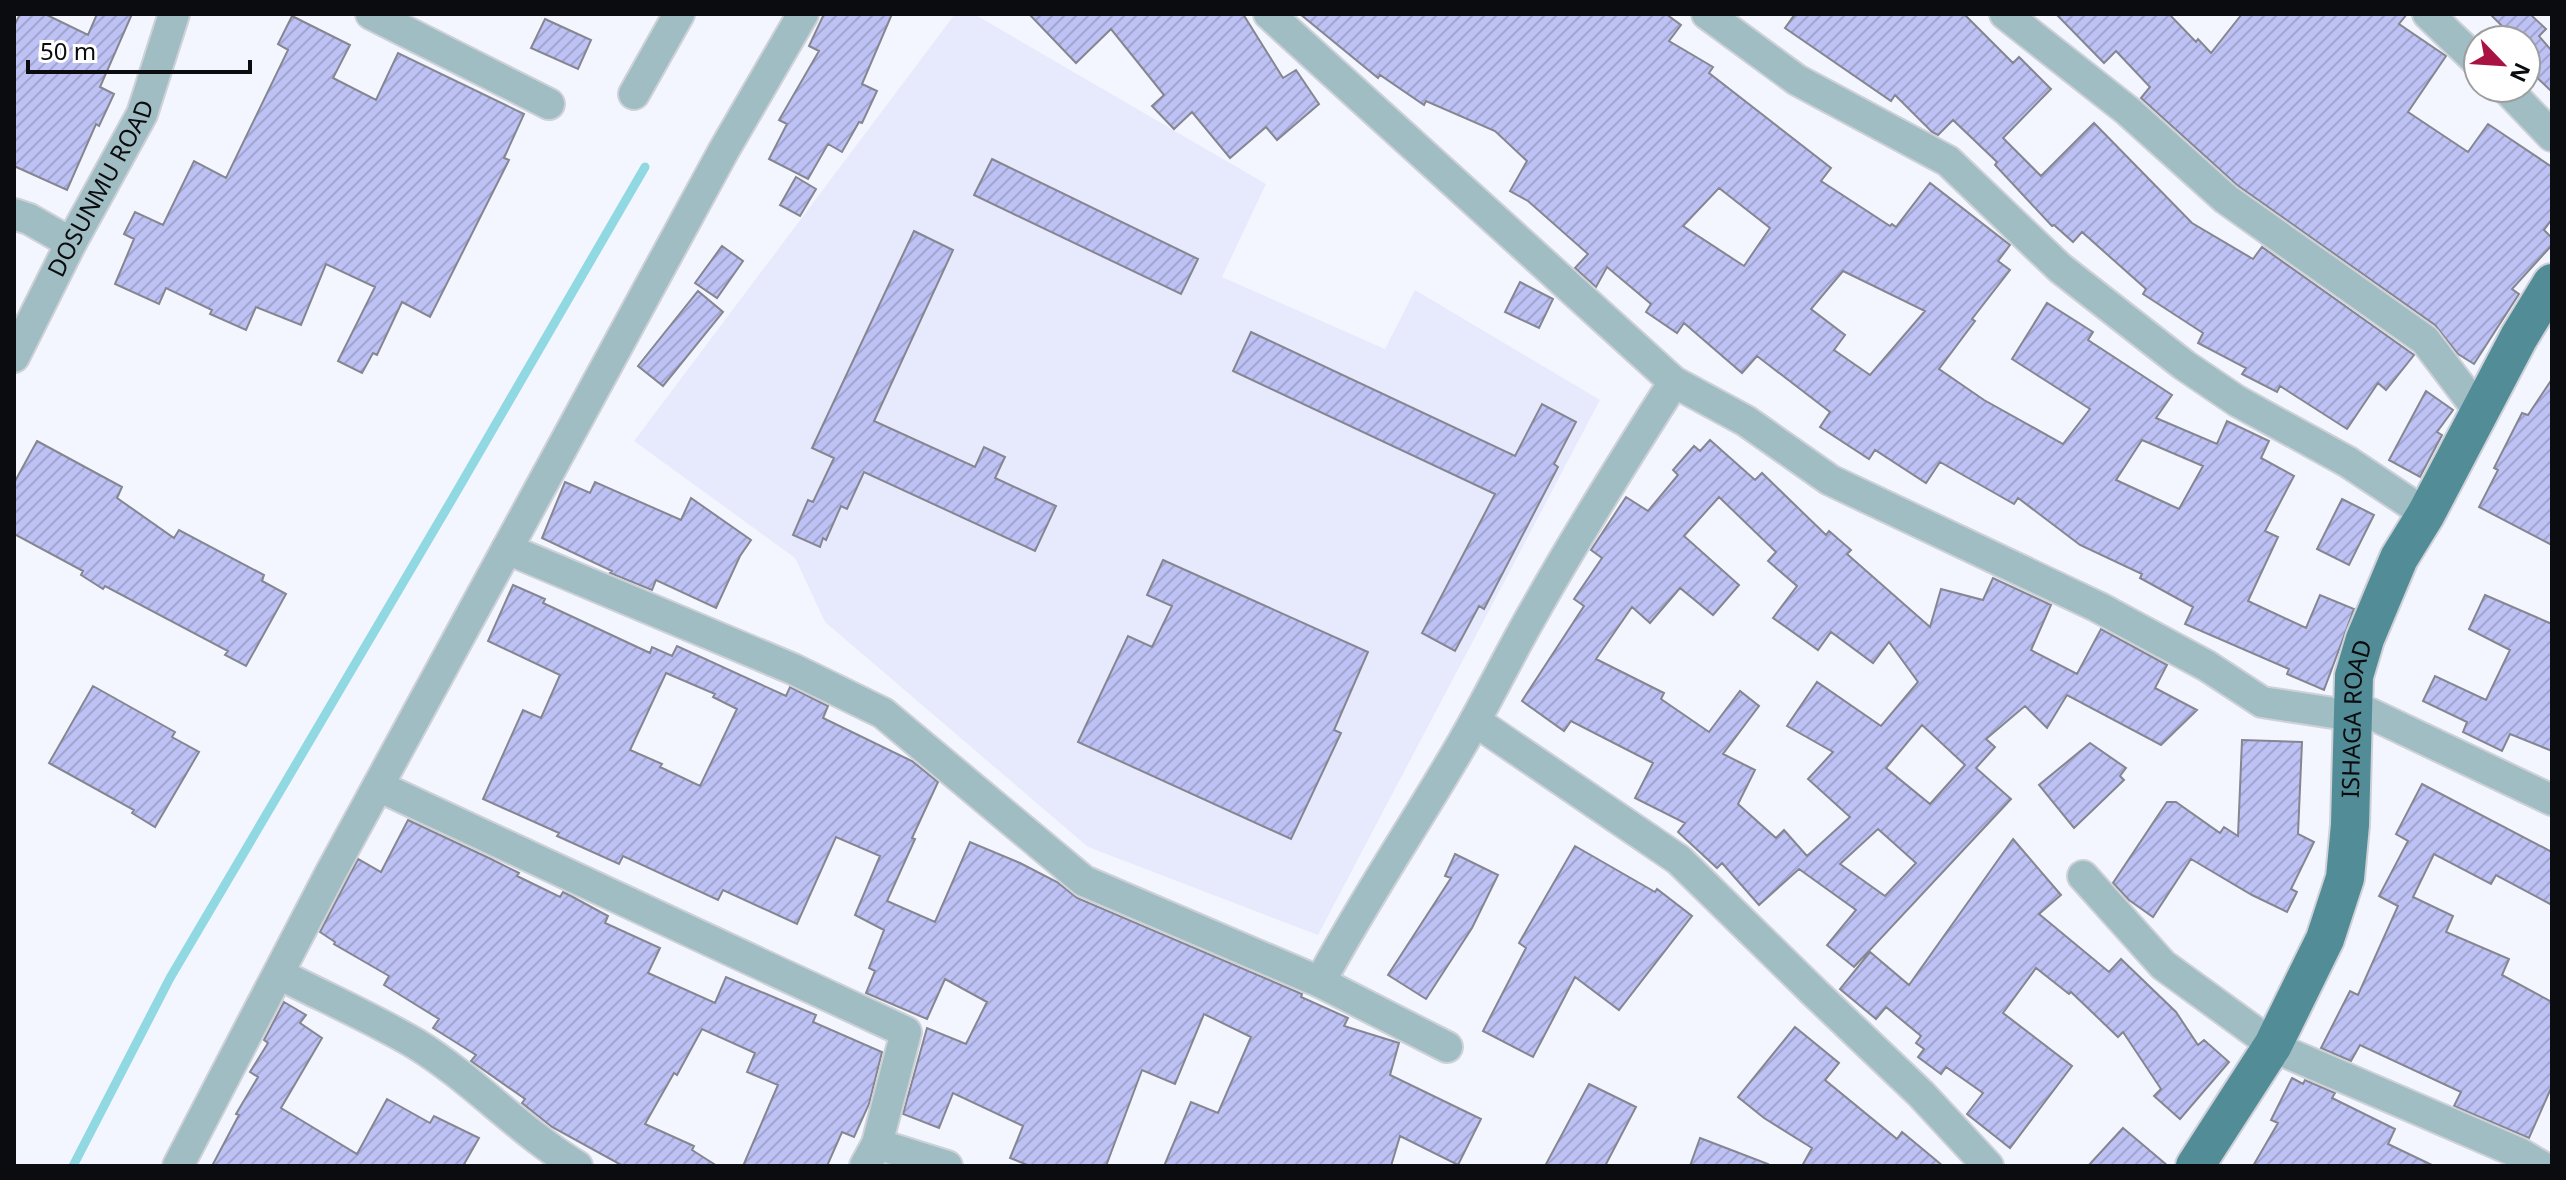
<svg xmlns="http://www.w3.org/2000/svg" width="2566" height="1180" font-family="'Noto Sans',sans-serif">
<defs>
<pattern id="building-hatch" width="6" height="6" patternUnits="userSpaceOnUse" patternTransform="scale(2)"><rect width="6" height="6" fill="#bdc1f4"/><path d="M-1 1l2-2M0 6l6-6M5 7l2-2" fill="none" stroke="#a1a5d0"/></pattern>
</defs>
<rect width="100%" height="100%" fill="#f4f6ff"/>
<path fill="#e7eafc" d="M 955,14 L 974,14 L 1266,184 L 1222,277 L 1385,349 L 1415,290 L 1600,400 L 1318,935 L 1088,847 L 825,622 L 795,558 L 634,441 Z"/>
<g fill="none" stroke-linecap="round" stroke-linejoin="round">
<path stroke="#91d9e2" stroke-width="9" d="M 73,1166 L 170,978 L 454,496 L 645,167"/>
</g>
<path fill="url(#building-hatch)" stroke="#858690" stroke-width="2" fill-rule="evenodd" d="M 20,14 L 45,14 L 88,35 L 97,14 L 132,14 L 100,87 L 114,94 L 99,126 L 96,124 L 67,190 L 14,166 L 14,26 Z
M 824,14 L 892,14 L 862,84 L 877,91 L 862,123 L 859,122 L 842,152 L 828,144 L 808,179 L 769,159 L 787,124 L 779,120 L 819,51 L 809,46 Z
M 1029,14 L 1243,14 L 1283,78 L 1296,70 L 1319,104 L 1277,140 L 1266,127 L 1230,158 L 1192,112 L 1174,129 L 1152,106 L 1164,95 L 1111,29 L 1076,63 Z
M 1300,14 L 1666,14 L 1681,25 L 1669,41 L 1713,67 L 1709,73 L 1831,168 L 1821,181 L 1890,226 L 1892,224 L 1896,227 L 1930,183 L 2010,245 L 1998,261 L 2010,270 L 1972,319 L 1975,321 L 1939,369 L 1984,400 L 2063,444 L 2090,409 L 2012,359 L 2047,303 L 2093,332 L 2088,340 L 2172,395 L 2156,418 L 2217,444 L 2227,421 L 2269,441 L 2261,458 L 2294,476 L 2265,531 L 2278,537 L 2248,601 L 2306,628 L 2320,595 L 2354,609 L 2324,690 L 2287,674 L 2289,669 L 2185,624 L 2193,607 L 2140,578 L 2142,574 L 2080,545 L 2018,498 L 2014,504 L 1940,462 L 1926,483 L 1875,450 L 1869,459 L 1820,427 L 1830,412 L 1757,356 L 1742,373 L 1684,323 L 1677,333 L 1646,312 L 1651,304 L 1607,267 L 1596,287 L 1575,268 L 1588,254 L 1528,201 L 1510,191 L 1527,161 L 1495,131 L 1426,101 L 1424,105 L 1380,75 L 1378,78 ZM 1719,188 L 1770,228 L 1744,266 L 1683,226 ZM 1843,271 L 1925,311 L 1870,375 L 1834,350 L 1845,335 L 1811,309 ZM 2142,440 L 2203,466 L 2179,509 L 2116,480 Z
M 1795,14 L 1964,14 L 2013,63 L 2019,57 L 2051,89 L 2003,138 L 2041,176 L 2094,123 L 2192,223 L 2253,259 L 2262,247 L 2414,355 L 2386,390 L 2378,383 L 2347,429 L 2280,386 L 2277,392 L 2242,374 L 2246,368 L 2198,343 L 2203,333 L 2143,294 L 2146,289 L 2082,232 L 2073,242 L 2054,225 L 2052,226 L 1995,165 L 1997,162 L 1953,120 L 1938,135 L 1932,132 L 1895,95 L 1891,101 L 1785,28 Z
M 2056,14 L 2169,14 L 2196,42 L 2198,39 L 2211,53 L 2242,14 L 2407,14 L 2399,24 L 2446,56 L 2408,112 L 2468,152 L 2488,124 L 2552,167 L 2552,219 L 2544,230 L 2552,238 L 2552,245 L 2512,289 L 2519,294 L 2474,364 L 2458,354 L 2435,325 L 2237,185 L 2141,98 L 2150,87 L 2116,51 L 2104,63 Z
M 2490,14 L 2530,14 L 2546,29 L 2539,36 L 2552,51 L 2552,92 L 2526,67 L 2526,40 L 2516,40 Z
M 292,16 L 350,45 L 333,78 L 376,100 L 398,53 L 524,114 L 504,158 L 509,160 L 430,317 L 402,302 L 377,355 L 373,353 L 362,373 L 338,361 L 375,287 L 326,264 L 301,325 L 256,307 L 246,330 L 210,314 L 212,310 L 166,288 L 159,304 L 115,284 L 134,239 L 124,234 L 135,212 L 163,225 L 194,161 L 226,178 L 288,50 L 278,44 Z
M 545,19 L 591,40 L 578,69 L 531,48 Z
M 992,159 L 1198,259 L 1181,294 L 974,195 Z
M 796,177 L 816,189 L 800,216 L 780,205 Z
M 914,231 L 953,250 L 874,421 L 975,467 L 984,447 L 1005,457 L 995,478 L 1056,506 L 1035,551 L 864,472 L 847,509 L 841,506 L 826,540 L 823,538 L 820,547 L 793,535 L 808,500 L 813,502 L 834,458 L 812,448 Z
M 722,246 L 743,261 L 717,298 L 695,283 Z
M 1520,282 L 1553,299 L 1539,328 L 1505,312 Z
M 698,291 L 723,312 L 663,386 L 638,366 Z
M 1251,332 L 1515,456 L 1542,404 L 1576,422 L 1554,464 L 1558,467 L 1484,609 L 1479,606 L 1455,651 L 1422,633 L 1495,494 L 1233,371 Z
M 2552,379 L 2552,545 L 2479,507 L 2498,470 L 2494,468 L 2522,413 L 2528,415 Z
M 2426,391 L 2453,410 L 2437,432 L 2442,435 L 2420,477 L 2389,460 Z
M 1710,440 L 1755,480 L 1762,473 L 1826,535 L 1829,531 L 1851,550 L 1847,554 L 1930,627 L 1941,589 L 1983,600 L 1993,578 L 2051,605 L 2031,650 L 2077,674 L 2101,629 L 2167,665 L 2155,688 L 2197,710 L 2161,745 L 2067,695 L 2047,728 L 2025,706 L 1986,739 L 1995,747 L 1976,768 L 2011,799 L 1854,967 L 1827,945 L 1856,910 L 1799,869 L 1759,905 L 1722,863 L 1717,868 L 1678,832 L 1685,823 L 1635,798 L 1653,763 L 1571,721 L 1564,731 L 1522,701 L 1584,606 L 1574,599 L 1602,558 L 1591,550 L 1626,497 L 1648,511 L 1678,475 L 1673,470 L 1694,446 L 1700,451 ZM 1719,497 L 1776,552 L 1768,561 L 1797,586 L 1773,618 L 1818,650 L 1831,632 L 1873,663 L 1889,642 L 1918,682 L 1881,726 L 1817,682 L 1787,726 L 1833,752 L 1808,779 L 1850,817 L 1807,856 L 1784,830 L 1776,838 L 1738,804 L 1755,770 L 1723,754 L 1759,706 L 1740,691 L 1709,732 L 1661,699 L 1664,693 L 1596,659 L 1632,607 L 1650,623 L 1680,588 L 1713,615 L 1739,585 L 1684,536 ZM 1922,725 L 1965,765 L 1930,804 L 1886,768 ZM 1878,829 L 1916,863 L 1885,896 L 1840,864 Z
M 37,441 L 122,487 L 117,498 L 174,538 L 179,530 L 264,575 L 262,581 L 286,594 L 246,666 L 225,655 L 228,651 L 105,586 L 103,589 L 81,575 L 83,571 L 14,534 L 14,483 Z
M 565,482 L 590,493 L 595,482 L 681,520 L 691,498 L 751,540 L 740,556 L 716,608 L 656,580 L 652,590 L 610,573 L 612,571 L 542,538 Z
M 2342,499 L 2374,515 L 2349,565 L 2317,549 Z
M 1163,560 L 1368,652 L 1334,730 L 1341,733 L 1291,839 L 1078,742 L 1128,636 L 1152,647 L 1172,606 L 1147,595 Z
M 513,585 L 545,599 L 543,603 L 650,653 L 652,647 L 672,656 L 677,646 L 786,696 L 790,687 L 828,706 L 823,718 L 912,761 L 938,782 L 912,838 L 915,839 L 887,901 L 935,922 L 970,842 L 1020,863 L 1057,882 L 1077,898 L 1302,994 L 1301,997 L 1348,1018 L 1344,1026 L 1399,1043 L 1390,1075 L 1481,1119 L 1458,1165 L 1400,1136 L 1391,1166 L 1164,1166 L 1191,1102 L 1218,1113 L 1251,1037 L 1204,1014 L 1175,1084 L 1142,1070 L 1106,1166 L 1030,1166 L 1010,1158 L 1023,1126 L 953,1093 L 939,1128 L 903,1114 L 927,1028 L 966,1044 L 987,1002 L 945,979 L 927,1019 L 866,993 L 875,971 L 869,968 L 884,930 L 855,915 L 880,856 L 836,837 L 797,924 L 723,890 L 718,900 L 623,856 L 619,864 L 557,836 L 559,833 L 483,799 L 523,710 L 541,718 L 560,675 L 488,641 ZM 666,673 L 715,694 L 713,697 L 737,709 L 700,786 L 660,767 L 662,764 L 630,750 Z
M 2485,595 L 2552,624 L 2552,751 L 2510,734 L 2502,751 L 2463,732 L 2467,722 L 2423,701 L 2435,676 L 2486,700 L 2510,650 L 2469,629 Z
M 93,686 L 175,732 L 172,737 L 199,752 L 155,827 L 132,813 L 134,810 L 49,763 Z
M 2242,740 L 2302,742 L 2298,834 L 2314,842 L 2291,889 L 2297,892 L 2287,912 L 2252,895 L 2191,859 L 2153,917 L 2129,900 L 2113,883 L 2167,802 L 2176,802 L 2220,833 L 2224,827 L 2238,836 Z
M 2090,743 L 2126,768 L 2120,776 L 2124,780 L 2074,828 L 2039,785 Z
M 2422,784 L 2552,852 L 2552,905 L 2496,875 L 2491,884 L 2434,854 L 2413,897 L 2453,916 L 2446,932 L 2509,959 L 2502,975 L 2552,1002 L 2552,1086 L 2529,1138 L 2454,1106 L 2461,1092 L 2360,1045 L 2351,1061 L 2321,1048 L 2350,991 L 2358,995 L 2398,906 L 2379,896 L 2408,841 L 2396,834 Z
M 408,820 L 491,859 L 519,873 L 517,876 L 560,897 L 563,892 L 571,896 L 608,916 L 605,923 L 660,948 L 648,973 L 715,1003 L 726,977 L 816,1015 L 813,1022 L 882,1052 L 869,1104 L 854,1137 L 842,1132 L 827,1166 L 743,1166 L 778,1085 L 747,1072 L 755,1053 L 702,1029 L 677,1075 L 674,1073 L 645,1124 L 694,1146 L 692,1150 L 717,1166 L 623,1166 L 552,1127 L 522,1103 L 525,1099 L 471,1061 L 476,1055 L 433,1028 L 439,1019 L 384,985 L 389,976 L 334,944 L 335,942 L 320,932 L 358,859 L 381,872 Z
M 2013,839 L 2061,895 L 2039,914 L 2109,972 L 2121,959 L 2176,1012 L 2198,1045 L 2204,1040 L 2229,1062 L 2180,1119 L 2154,1096 L 2161,1089 L 2123,1032 L 2118,1037 L 2071,992 L 2069,994 L 2036,968 L 2003,1013 L 2072,1066 L 2010,1148 L 1967,1114 L 1983,1093 L 1946,1067 L 1941,1074 L 1918,1057 L 1924,1049 L 1916,1043 L 1921,1036 L 1886,1007 L 1876,1019 L 1840,989 L 1870,952 L 1909,985 Z
M 1575,846 L 1655,892 L 1657,889 L 1692,916 L 1619,1010 L 1575,977 L 1533,1057 L 1483,1031 L 1526,948 L 1519,943 Z
M 1455,854 L 1498,875 L 1472,928 L 1426,999 L 1388,975 L 1451,878 L 1445,876 Z
M 284,1002 L 306,1015 L 300,1023 L 322,1038 L 281,1108 L 357,1154 L 387,1099 L 430,1123 L 434,1116 L 479,1138 L 463,1166 L 212,1166 L 239,1115 L 236,1114 L 258,1077 L 250,1072 L 268,1043 L 264,1040 Z
M 1795,1027 L 1839,1063 L 1825,1080 L 1897,1139 L 1902,1132 L 1943,1166 L 1802,1166 L 1812,1148 L 1764,1118 L 1738,1097 Z
M 2292,1078 L 2303,1084 L 2305,1080 L 2335,1093 L 2332,1098 L 2395,1129 L 2388,1144 L 2434,1166 L 2253,1166 L 2278,1123 L 2271,1120 Z
M 1589,1084 L 1636,1107 L 1605,1166 L 1545,1166 Z
M 2123,1128 L 2142,1144 L 2168,1166 L 2088,1166 Z
M 1700,1138 L 1768,1164 L 1767,1166 L 1690,1166 Z"/>
<g fill="none" stroke-linecap="round" stroke-linejoin="round">
<defs>
<g id="minor">
<path d="M 371,14 L 549,104"/>
<path d="M 1269,14 L 1674,382 L 1746,421 L 1830,480 L 2098,607 L 2207,666 L 2262,702 L 2353,716 L 2369,713 L 2552,800"/>
<path d="M 1707,14 L 1797,80 L 1948,161 L 2060,268 L 2184,365 L 2237,401 L 2348,462 L 2426,514"/>
<path d="M 2005,14 L 2128,111 L 2226,199 L 2425,340 L 2479,411"/>
<path d="M 2428,14 L 2478,62"/>
<path d="M 2506,88 L 2552,136"/>
<path d="M 634,94 L 679,14"/>
<path d="M 14,214 L 29,219 L 71,243"/>
<path id="s1" d="M 14,357 L 71,243 L 142,114 L 174,14"/>
<path d="M 507,549 L 724,150 L 803,14"/>
<path d="M 1475,721 L 1679,860 L 1815,993 L 1921,1094 L 1988,1166"/>
<path d="M 378,786 L 906,1032 L 877,1144 L 865,1166"/>
<path d="M 2083,876 L 2163,965 L 2273,1045"/>
<path d="M 279,974 C 324,997 372,1018 416,1044 C 473,1079 519,1131 577,1166"/>
<path d="M 1320,982 C 1364,900 1416,823 1463,742 C 1488,699 1510,653 1535,610 C 1579,532 1626,457 1674,382"/>
<path d="M 2285,1052 L 2519,1153 L 2541,1166"/>
<path d="M 877,1144 L 947,1166"/>
<path d="M 178,1166 L 330,874 L 507,549 L 793,669 L 883,713 L 1084,881 L 1320,982 L 1447,1047"/>
</g>
<g id="major">
<path id="s2" d="M 2195,1166 L 2273,1045 L 2325,939 L 2345,878 L 2350,825 L 2354,676 L 2365,639 L 2399,558 L 2426,514 L 2519,337 L 2552,283"/>
</g>
</defs>
<use href="#minor" stroke="#cfd1d9" stroke-width="34"/>
<use href="#major" stroke="#cfd1d9" stroke-width="42"/>
<use href="#minor" stroke="#9fbdc2" stroke-width="30"/>
<use href="#major" stroke="#528c96" stroke-width="38"/>
</g>
<g text-anchor="middle" stroke-width="6" stroke-linejoin="round" paint-order="stroke">
<g font-size="24" fill="#0b0c0f" stroke="#fff">
<text dy="8" stroke="none"><textPath href="#s1" startOffset="190">DOSUNMU ROAD</textPath></text>
<text dy="8" stroke="none"><textPath href="#s2" startOffset="486">ISHAGA ROAD</textPath></text>
</g>
</g>
<rect width="2566" height="1180" fill="none" stroke="#0b0c0f" stroke-width="32"/>
<g transform="translate(2502 64) rotate(115)"><circle r="38" fill="#ffffff" stroke="#9d9e9f" stroke-width="2"/>
<path d="M0-6L14 30L0 20L-14 30Z" fill="#a91343"/>
<text y="-12" font-size="22" font-weight="bold" text-anchor="middle" fill="#0b0c0f">N</text>
</g>
<path d="M28 60v12h222v-12" fill="none" stroke="#0b0c0f" stroke-width="4"/>
<text x="40" y="60" font-size="24" fill="#0b0c0f" stroke="#ffffff" stroke-width="6" paint-order="stroke">50 m</text>
</svg>
